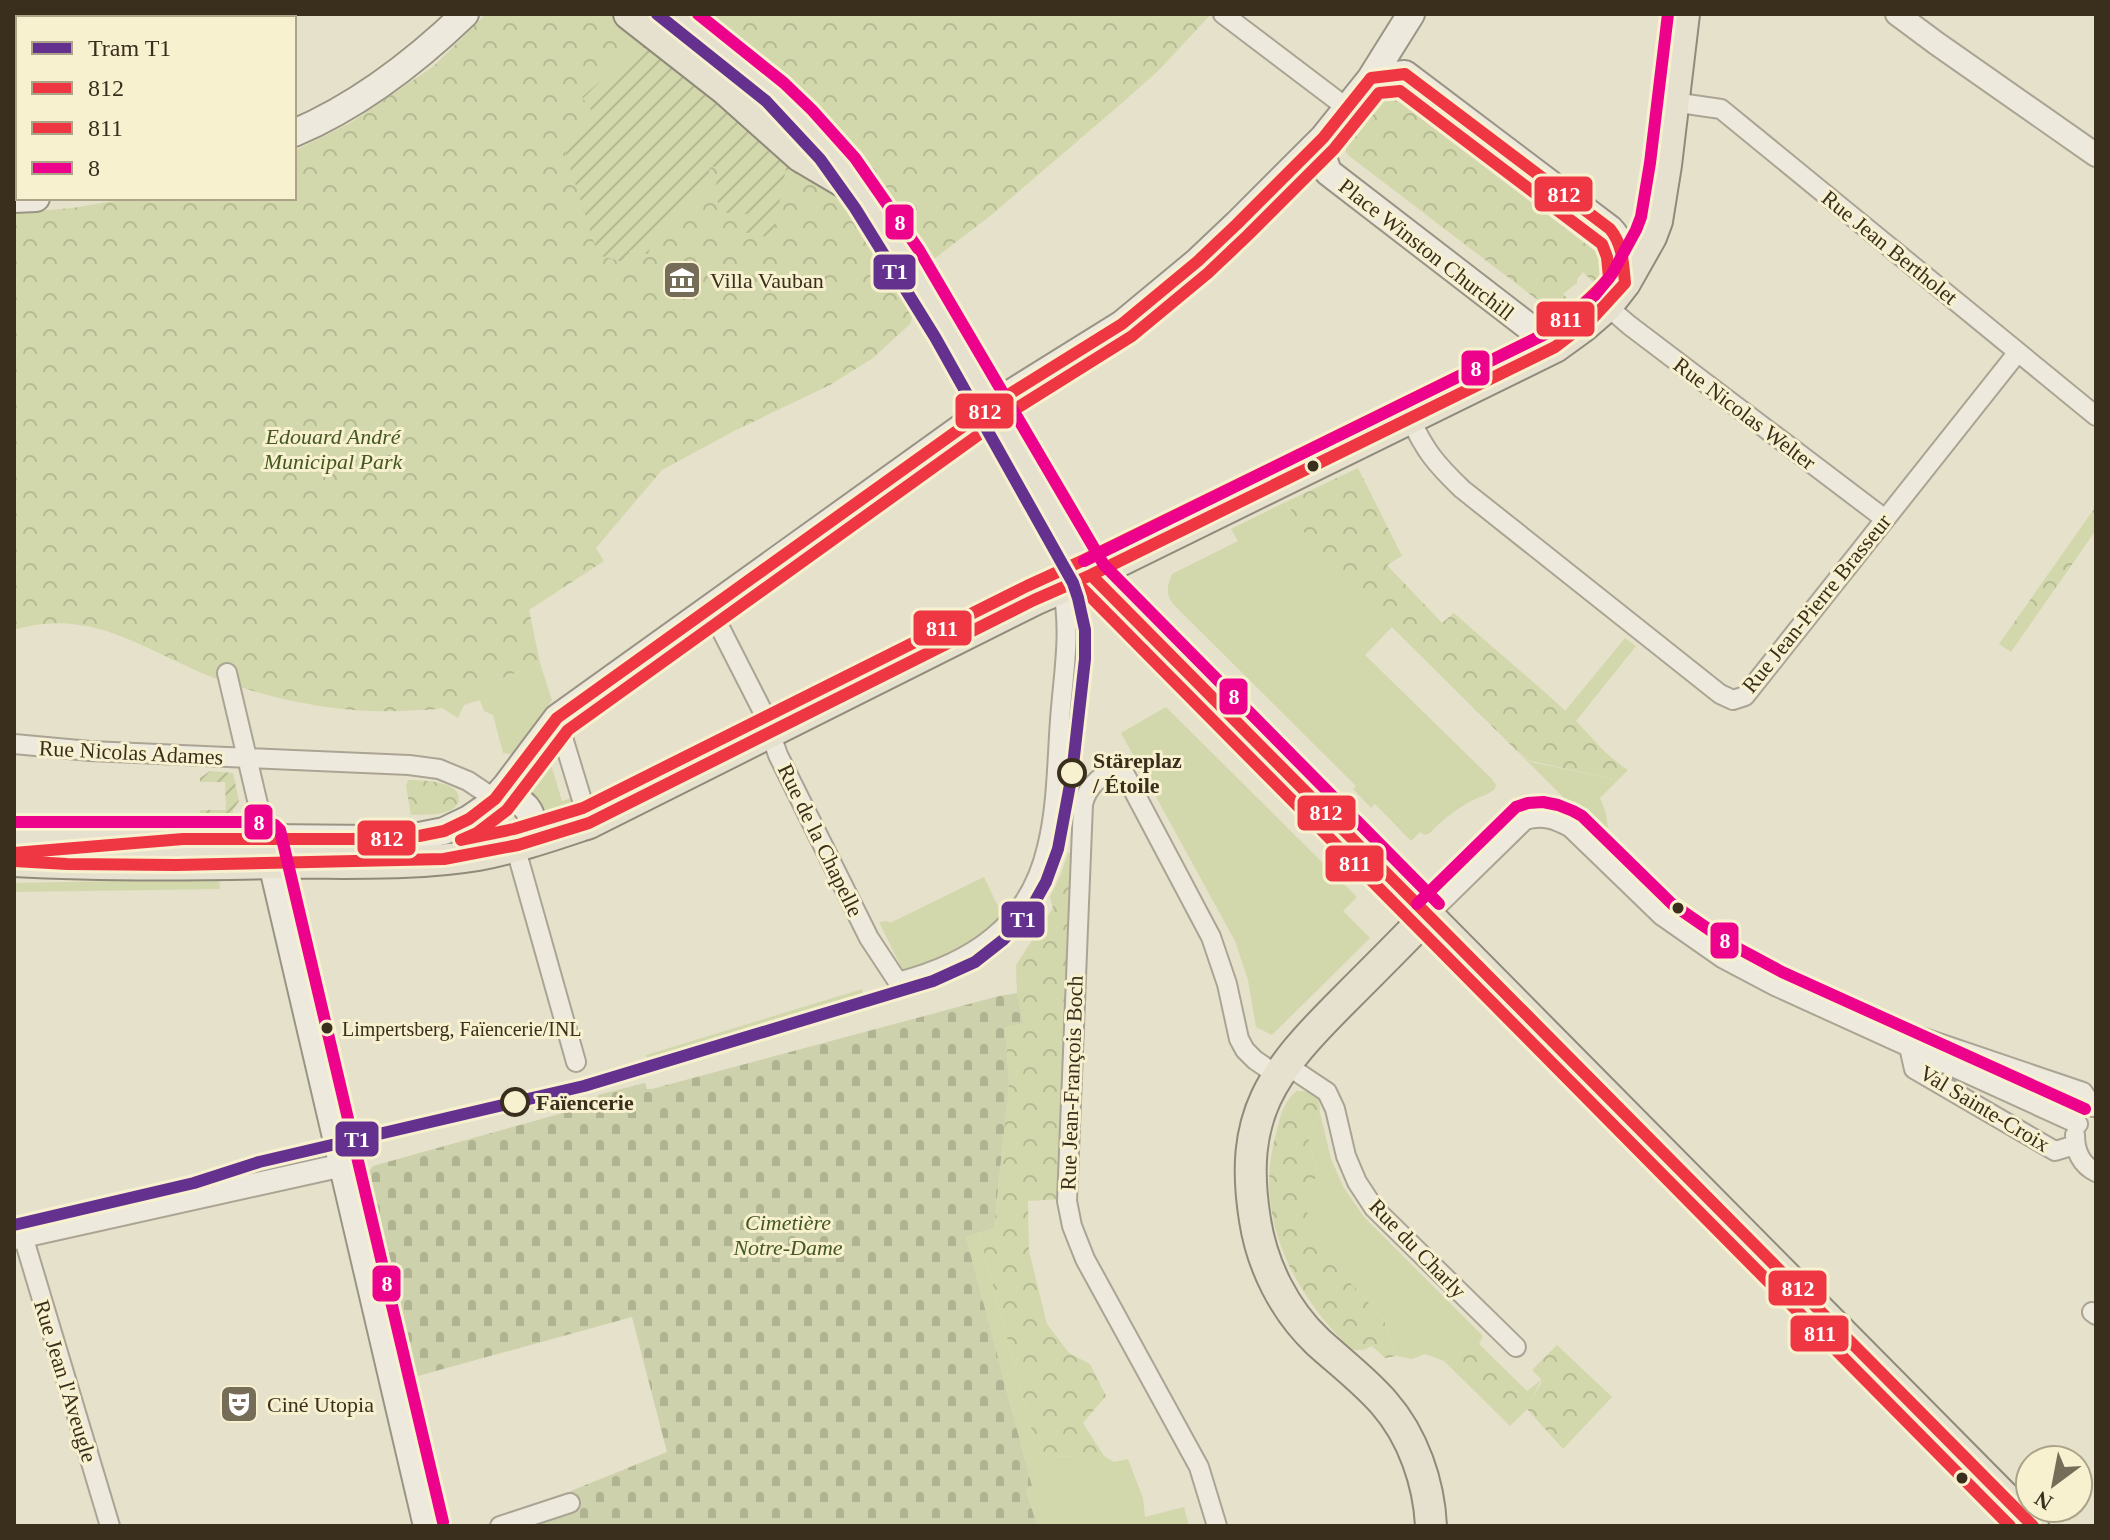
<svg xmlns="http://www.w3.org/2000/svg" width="2110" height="1540" font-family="Georgia,serif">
<defs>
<pattern id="forest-crowns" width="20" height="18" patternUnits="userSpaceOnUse" patternTransform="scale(2)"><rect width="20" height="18" fill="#d2d8ac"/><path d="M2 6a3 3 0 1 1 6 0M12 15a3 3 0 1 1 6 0" fill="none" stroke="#b5ba93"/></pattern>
<pattern id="cemetery-stones" width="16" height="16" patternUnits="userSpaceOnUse" patternTransform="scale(2)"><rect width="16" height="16" fill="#cdd1ac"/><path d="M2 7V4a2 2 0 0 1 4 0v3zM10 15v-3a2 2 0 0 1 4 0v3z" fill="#b1b493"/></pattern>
<pattern id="garden-furrows" width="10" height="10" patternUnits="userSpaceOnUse" patternTransform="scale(2)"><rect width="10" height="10" fill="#d2d8ac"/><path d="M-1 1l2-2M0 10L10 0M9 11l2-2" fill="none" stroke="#b5ba93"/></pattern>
</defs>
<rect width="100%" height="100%" fill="#e6e1ca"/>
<path fill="#d2d8ac" d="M 1286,502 L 1309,540 L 1326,562 L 1392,627 L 1365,655 L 1491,778 L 1496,785 L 1495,789 C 1488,795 1479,797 1471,801 C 1455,810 1442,820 1430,833 L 1425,835 L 1420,832 L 1411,841 L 1375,804 L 1371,808 L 1353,789 L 1356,786 L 1174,605 C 1165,594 1167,587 1172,574 L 1238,541 L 1231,529 Z
M 1625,638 L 1636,646 L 1576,721 L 1565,711 Z
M 540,663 L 552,700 L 513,754 L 503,753 L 493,715 L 484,711 L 480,700 L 464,705 L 458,718 L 442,708 L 491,683 Z
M 1166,707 L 1357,897 L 1343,911 L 1370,938 L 1272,1035 L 1256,1027 L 1248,980 L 1235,941 L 1121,733 Z
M 561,732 L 568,752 L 549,758 L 562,801 L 581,795 L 584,805 L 544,821 L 532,796 L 520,788 Z
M 1517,751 L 1531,762 L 1618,780 L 1600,798 L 1606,813 L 1608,827 L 1601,835 Z
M 1058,802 L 1071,803 C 1058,878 1047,910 987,959 L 983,952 L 1015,923 Z
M 984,877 L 1003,917 L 993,929 L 951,957 L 904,973 L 879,922 L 888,921 L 890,923 Z
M 219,879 L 220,889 L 14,892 L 14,883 Z
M 862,989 L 867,1004 L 651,1070 L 646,1055 Z
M 1320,1113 L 1331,1159 L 1344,1188 L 1364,1217 L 1483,1336 L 1479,1344 L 1527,1391 L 1541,1380 L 1527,1409 L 1516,1391 L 1473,1348 L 1444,1361 L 1425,1354 L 1412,1359 L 1397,1356 L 1383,1318 L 1331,1262 L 1297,1193 L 1318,1176 L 1308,1136 Z
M 289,1150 L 294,1166 L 60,1220 L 58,1211 L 187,1181 L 239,1162 Z
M 979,1233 L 1035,1442 L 1050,1457 L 1075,1456 L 1097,1462 L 1104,1456 L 1114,1462 L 1128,1459 L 1143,1498 L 1145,1517 L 1184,1507 L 1189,1526 L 1037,1526 L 1026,1488 L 1032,1486 L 966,1237 Z"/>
<path fill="url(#forest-crowns)" d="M 486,14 L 1211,14 L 1159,70 L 1122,103 L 990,216 L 930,262 L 910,324 L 873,358 L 830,385 L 734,431 L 662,470 L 596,548 L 604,561 L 529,610 L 540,663 C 523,670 506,676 490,684 C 474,691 458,704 441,708 C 434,710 425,710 417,710 C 348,716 274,701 209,676 C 142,649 91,607 14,630 L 14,213 L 72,208 L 131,198 L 294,198 L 294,151 L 350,123 L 434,66 Z
M 1394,98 L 1603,257 L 1608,269 L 1593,287 L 1591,285 L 1593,282 L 1583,272 L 1577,279 L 1577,283 L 1563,294 L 1571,302 L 1579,296 L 1582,299 C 1571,307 1566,314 1552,311 L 1348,155 L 1346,152 L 1346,147 L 1385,100 Z
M 1358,468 L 1402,556 L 1387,565 L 1442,623 L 1454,613 C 1492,647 1532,680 1570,715 C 1590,734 1604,755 1628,770 L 1618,780 L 1531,761 L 1517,751 L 1326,562 L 1309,540 L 1286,502 Z
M 2096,506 L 2096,530 L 2011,652 L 1999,644 Z
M 408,780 C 420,780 466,781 458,803 C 456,807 453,809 449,811 C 438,816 423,814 411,815 L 406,786 Z
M 1068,853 L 1074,854 L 1062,1199 L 1028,1201 L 1029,1251 L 1047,1324 L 1069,1353 L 1090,1364 L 1106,1396 L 1083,1423 L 1104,1456 L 1097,1462 L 1083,1463 L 1075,1456 L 1049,1457 L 1035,1442 L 979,1233 L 994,1228 L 1009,1084 L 1005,1026 L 1024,1022 L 1017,993 L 1016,965 L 1053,908 L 1050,897 L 1061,874 Z
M 1297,1091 L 1305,1091 L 1319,1098 L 1320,1113 L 1308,1136 L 1318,1176 L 1298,1193 L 1331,1262 L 1383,1318 L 1397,1356 L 1385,1358 L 1372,1346 L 1363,1350 L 1352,1350 C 1294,1295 1252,1216 1276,1134 C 1280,1118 1283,1101 1297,1091 Z
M 1557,1345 L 1612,1397 L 1563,1449 L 1527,1409 L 1510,1426 L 1444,1361 L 1473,1347 L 1516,1391 L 1527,1408 L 1541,1383 L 1541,1379 L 1532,1370 Z"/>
<path fill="url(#cemetery-stones)" d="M 1017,993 L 1024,1023 L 1005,1027 L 1009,1084 L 994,1228 L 966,1237 L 1032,1486 L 1026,1489 L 1037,1526 L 530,1526 L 572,1511 L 566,1493 L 667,1452 L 632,1317 L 407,1379 L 362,1181 L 373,1166 L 599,1103 L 598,1095 L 645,1083 L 647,1089 L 652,1089 L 999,996 Z"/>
<path fill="url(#garden-furrows)" d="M 652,48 L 736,115 L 787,164 L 772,238 L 743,232 L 748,214 L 730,215 L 719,207 L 715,190 L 719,168 L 711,166 L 702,193 L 670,226 L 654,237 L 648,254 L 630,250 L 627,263 L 598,255 L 562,142 L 594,114 L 582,97 L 637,49 Z
M 210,771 L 233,773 L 239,801 L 233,810 L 232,819 L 200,820 L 200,810 L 226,810 L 225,782 L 200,782 L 200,778 Z"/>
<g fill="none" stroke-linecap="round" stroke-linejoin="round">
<defs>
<path id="minor" d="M 1223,14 L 1347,108
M 1673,102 L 1721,109 L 2096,416
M 1607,306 L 1629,325 L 1885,519
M 1410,418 C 1425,451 1436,464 1462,489 L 1720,694 L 1733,700 L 1745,696 L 2018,352
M 710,608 L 763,712 L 778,755 L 869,938 L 898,982 C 971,963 1029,926 1047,847 C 1057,808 1057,761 1060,720 C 1063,677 1072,630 1062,587
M 227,673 L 266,838
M 557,718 L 589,823
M 14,744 L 90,751 L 409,765 L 439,769 L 468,781 L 495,799
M 515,846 L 576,1062
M 1428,915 L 1525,820 C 1543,815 1555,819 1571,828 L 1662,916 L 1722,958 L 1775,986 L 2078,1124
M 1285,1064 L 1327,1092 L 1335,1109 L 1346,1156 L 1357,1182 L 1374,1208 L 1516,1347
M 2075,1135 C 2075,1151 2081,1165 2096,1172
M 2075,1145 L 2055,1151 L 1914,1069 L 1909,1047 L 1921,1037 L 2083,1092 L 2093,1107
M 23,1236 L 110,1526
M 2092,1312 L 2096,1315
M 500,1526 L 570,1503
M 1217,1526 L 1199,1467 L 1085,1259 L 1072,1226 L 1067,1201 L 1083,804 C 1088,784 1103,774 1121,767 L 1211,937 L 1227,984 L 1239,1039 L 1245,1050 L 1255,1060 L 1277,1075"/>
<path id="tertiary" d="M 1897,14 L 1936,43 L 2096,155
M 14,1238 L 343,1165"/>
<path id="secondary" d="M 131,14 L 133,18
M 1371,78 L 1405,74 L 1610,229 C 1625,244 1623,263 1625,283
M 294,133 C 358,106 415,62 465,14
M 1323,138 L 1323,157 L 1328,172 L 1555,347
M 14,199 L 36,198
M 495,799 C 527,793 543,820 522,844
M 488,806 C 481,826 487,840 506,849
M 427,1526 L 266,838 L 374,839 L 419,836 L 444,831 L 469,819 L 488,806 L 506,786 L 557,718 L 1000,400 L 1122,324 L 1198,261 L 1237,224 L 1323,138 L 1371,78 L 1411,14"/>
<path id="primary" d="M 629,14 L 726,90 L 800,156 L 844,182
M 672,14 L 773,95 L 800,121 L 842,167 L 905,258 L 1091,575 L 2033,1526
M 14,838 L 266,838
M 14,861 C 102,866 189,865 277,863 C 343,862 412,866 478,855 C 516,848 553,835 589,823 L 1034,600 L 1091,575 L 1555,347 L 1584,326 L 1607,306 L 1625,283 L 1651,237 L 1657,221 L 1666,165 L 1684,14
M 1428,915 C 1400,944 1371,973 1343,1001 C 1272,1072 1238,1115 1255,1220 C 1262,1265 1284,1310 1318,1342 C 1340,1362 1365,1381 1384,1403 C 1413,1436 1429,1483 1431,1526"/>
</defs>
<use href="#minor" stroke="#aba494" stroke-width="22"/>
<use href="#tertiary" stroke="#aba494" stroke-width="26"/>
<use href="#secondary" stroke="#9a9484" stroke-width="30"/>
<use href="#primary" stroke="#908a7b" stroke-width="34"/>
<use href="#minor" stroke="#edeadd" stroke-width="18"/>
<use href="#tertiary" stroke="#edeadd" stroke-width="22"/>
<use href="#secondary" stroke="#edeadd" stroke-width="26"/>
<use href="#primary" stroke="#e5e1ce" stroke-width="30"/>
<defs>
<path id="bus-1" d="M 1091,575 L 2033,1526
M 14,853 L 183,839 L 374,839 L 419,836 L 444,831 L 469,819 L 495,799 L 557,718 L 1000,400 L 1122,324 L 1198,261 L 1237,224 L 1323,138 L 1371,78 L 1405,74 L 1610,229 C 1623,245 1623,263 1625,283 L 1593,318 L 1555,347 L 1091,575 L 1034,600 L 589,823 L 518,845 L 444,859 L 176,865 L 67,864 L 14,861"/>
<path id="bus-2" d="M 1400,91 L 1602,244 L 1607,257 L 1609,278 C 1591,299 1569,317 1547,333 L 1084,560 L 1027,586 L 583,808 L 514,829 L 461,840 L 477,833 L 507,810 L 568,730 L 1009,413 L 1132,336 L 1208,273 L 1248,235 L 1334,149 L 1379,93 Z
M 1080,586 L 2010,1526"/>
<path id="bus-3" d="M 698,14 L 784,83 L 812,110 L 855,158 L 919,250 L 1104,565 L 1439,904
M 1084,561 L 1547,333 L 1595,295 L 1612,274 L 1636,230 L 1641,217 L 1650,163 L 1668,14
M 14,822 L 266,822 L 275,825 L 280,830 L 443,1522
M 1417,904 L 1516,807 L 1528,803 L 1543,802 L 1558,805 L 1573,811 L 1582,816 L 1672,904 L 1730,944 L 1782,972 L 2085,1109"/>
</defs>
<use href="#bus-1" stroke="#f8f1d0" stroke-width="18"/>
<use href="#bus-2" stroke="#f8f1d0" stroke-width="18"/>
<use href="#bus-3" stroke="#f8f1d0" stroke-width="18"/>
<use href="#bus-1" stroke="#ef3744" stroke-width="12"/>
<use href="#bus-2" stroke="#ef3744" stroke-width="12"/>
<use href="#bus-3" stroke="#ed028c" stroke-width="12"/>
<defs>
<path id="tram-1" d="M 14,1225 L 194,1183 L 259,1162 L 584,1086 L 933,981 L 975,962 L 1003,940 L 1028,914 L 1046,882 L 1058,849 L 1072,774 L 1085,659 L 1085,630 L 1078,598 L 1073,583 L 935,337 L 855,208 L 820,159 L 766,101 L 657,14"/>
</defs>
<use href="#tram-1" stroke="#f8f1d0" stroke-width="18"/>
<use href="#tram-1" stroke="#64318f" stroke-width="12"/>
</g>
<defs>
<symbol id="museum-square" viewBox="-11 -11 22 22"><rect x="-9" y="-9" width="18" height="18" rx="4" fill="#766d59" stroke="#f8f1d0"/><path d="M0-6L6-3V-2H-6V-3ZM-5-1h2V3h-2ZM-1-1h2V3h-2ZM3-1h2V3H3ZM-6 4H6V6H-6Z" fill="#fff"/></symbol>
<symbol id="theatre-square" viewBox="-11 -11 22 22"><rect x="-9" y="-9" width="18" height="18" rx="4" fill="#766d59" stroke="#f8f1d0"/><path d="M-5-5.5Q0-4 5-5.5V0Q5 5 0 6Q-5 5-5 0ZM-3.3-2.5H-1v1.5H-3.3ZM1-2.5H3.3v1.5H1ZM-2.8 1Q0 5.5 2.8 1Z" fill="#fff"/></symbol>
</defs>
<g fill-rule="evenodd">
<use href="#museum-square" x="660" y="258" width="44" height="44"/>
<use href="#theatre-square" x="217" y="1382" width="44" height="44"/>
</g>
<g fill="#3a2e1c" stroke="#f8f1d0" stroke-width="3">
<circle cx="1313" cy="466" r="7"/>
<circle cx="1678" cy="908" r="7"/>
<circle cx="327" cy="1028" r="7"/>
<circle cx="1962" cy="1478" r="7"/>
</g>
<g fill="#f8f1d0" stroke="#3a2e1c" stroke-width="4">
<circle cx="1072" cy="773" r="13"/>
<circle cx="515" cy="1102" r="13"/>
</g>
<g text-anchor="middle" stroke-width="6" stroke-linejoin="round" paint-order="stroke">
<g font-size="20" fill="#3a2e1c" stroke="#f8f1d0" text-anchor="start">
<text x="342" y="1036">Limpertsberg, Faïencerie/INL</text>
</g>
<g font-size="22" fill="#3a2e1c" stroke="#f8f1d0">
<text transform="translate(1890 247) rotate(39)" y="8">Rue Jean Bertholet</text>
<text transform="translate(1427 249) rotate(38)" y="8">Place Winston Churchill</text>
<text transform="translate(1745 413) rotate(37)" y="8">Rue Nicolas Welter</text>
<text transform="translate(1816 603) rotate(-51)" y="8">Rue Jean-Pierre Brasseur</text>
<text transform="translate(131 752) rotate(3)" y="8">Rue Nicolas Adames</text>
<text transform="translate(821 840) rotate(64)" y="8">Rue de la Chapelle</text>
<text transform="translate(1071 1083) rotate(-88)" y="8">Rue Jean-François Boch</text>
<text transform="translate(1985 1108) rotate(31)" y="8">Val Sainte-Croix</text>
<text transform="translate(1418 1248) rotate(46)" y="8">Rue du Charly</text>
<text transform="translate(66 1381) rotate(73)" y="8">Rue Jean l'Aveugle</text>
</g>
<g font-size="22" fill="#3a2e1c" stroke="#f8f1d0" text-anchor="start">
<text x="710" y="288">Villa Vauban</text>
<text x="267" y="1412">Ciné Utopia</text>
</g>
<g font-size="22" font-style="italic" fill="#445821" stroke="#f8f1d0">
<text x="333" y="444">Edouard André<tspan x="333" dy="25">Municipal Park</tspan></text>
<text x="788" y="1230">Cimetière<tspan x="788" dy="25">Notre-Dame</tspan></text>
</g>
<g font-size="22" font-weight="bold" fill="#3a2e1c" stroke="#f8f1d0" text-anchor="start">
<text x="1093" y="768">Stäreplaz<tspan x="1093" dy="25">/ Étoile</tspan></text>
<text x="536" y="1110">Faïencerie</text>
</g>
</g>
<g stroke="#f8f1d0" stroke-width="3">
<rect x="1533" y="175" width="61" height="38" rx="8" fill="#ef3744"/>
<rect x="884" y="203" width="31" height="38" rx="8" fill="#ed028c"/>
<rect x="872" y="253" width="45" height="38" rx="8" fill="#64318f"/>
<rect x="1535" y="300" width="61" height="38" rx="8" fill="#ef3744"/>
<rect x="1460" y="349" width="31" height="38" rx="8" fill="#ed028c"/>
<rect x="954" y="392" width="61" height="38" rx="8" fill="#ef3744"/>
<rect x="912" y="609" width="61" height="38" rx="8" fill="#ef3744"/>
<rect x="1218" y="677" width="31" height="39" rx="8" fill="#ed028c"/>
<rect x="1296" y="794" width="61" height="38" rx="8" fill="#ef3744"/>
<rect x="243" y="803" width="31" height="38" rx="8" fill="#ed028c"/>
<rect x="356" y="819" width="61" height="38" rx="8" fill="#ef3744"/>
<rect x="1324" y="844" width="61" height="39" rx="8" fill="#ef3744"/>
<rect x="1000" y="900" width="46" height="39" rx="8" fill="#64318f"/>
<rect x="1709" y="921" width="31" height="39" rx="8" fill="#ed028c"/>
<rect x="334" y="1120" width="46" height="38" rx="8" fill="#64318f"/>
<rect x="371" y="1264" width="31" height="39" rx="8" fill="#ed028c"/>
<rect x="1767" y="1269" width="61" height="38" rx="8" fill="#ef3744"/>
<rect x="1789" y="1314" width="61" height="39" rx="8" fill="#ef3744"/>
</g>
<g font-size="22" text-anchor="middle" font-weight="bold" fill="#fff">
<text x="1564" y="202">812</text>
<text x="900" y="230">8</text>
<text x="895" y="279">T1</text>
<text x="1566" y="327">811</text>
<text x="1476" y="376">8</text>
<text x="985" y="419">812</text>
<text x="942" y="636">811</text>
<text x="1234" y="704">8</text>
<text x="1326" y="820">812</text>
<text x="259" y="830">8</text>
<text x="387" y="846">812</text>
<text x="1355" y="871">811</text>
<text x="1023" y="927">T1</text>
<text x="1725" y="948">8</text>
<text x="357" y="1147">T1</text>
<text x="387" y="1291">8</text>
<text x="1798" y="1296">812</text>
<text x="1820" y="1341">811</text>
</g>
<rect width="2110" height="1540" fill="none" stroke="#3a2e1c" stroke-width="32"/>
<rect x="16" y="16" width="280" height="184" fill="#f8f1d0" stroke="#aca388" stroke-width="2"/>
<rect x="32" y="42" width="40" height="12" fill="#64318f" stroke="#aca388" stroke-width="2"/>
<text x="88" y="56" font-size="24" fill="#3a2e1c">Tram T1</text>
<rect x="32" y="82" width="40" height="12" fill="#ef3744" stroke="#aca388" stroke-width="2"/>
<text x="88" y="96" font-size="24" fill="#3a2e1c">812</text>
<rect x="32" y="122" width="40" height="12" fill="#ef3744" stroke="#aca388" stroke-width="2"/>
<text x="88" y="136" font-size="24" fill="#3a2e1c">811</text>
<rect x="32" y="162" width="40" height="12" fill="#ed028c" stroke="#aca388" stroke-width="2"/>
<text x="88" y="176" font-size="24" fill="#3a2e1c">8</text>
<g transform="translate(2054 1484) rotate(212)"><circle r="38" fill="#f8f1d0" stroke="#aca388" stroke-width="2"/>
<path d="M0-6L14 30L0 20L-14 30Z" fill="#766d59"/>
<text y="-12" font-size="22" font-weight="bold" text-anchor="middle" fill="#3a2e1c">N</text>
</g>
</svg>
